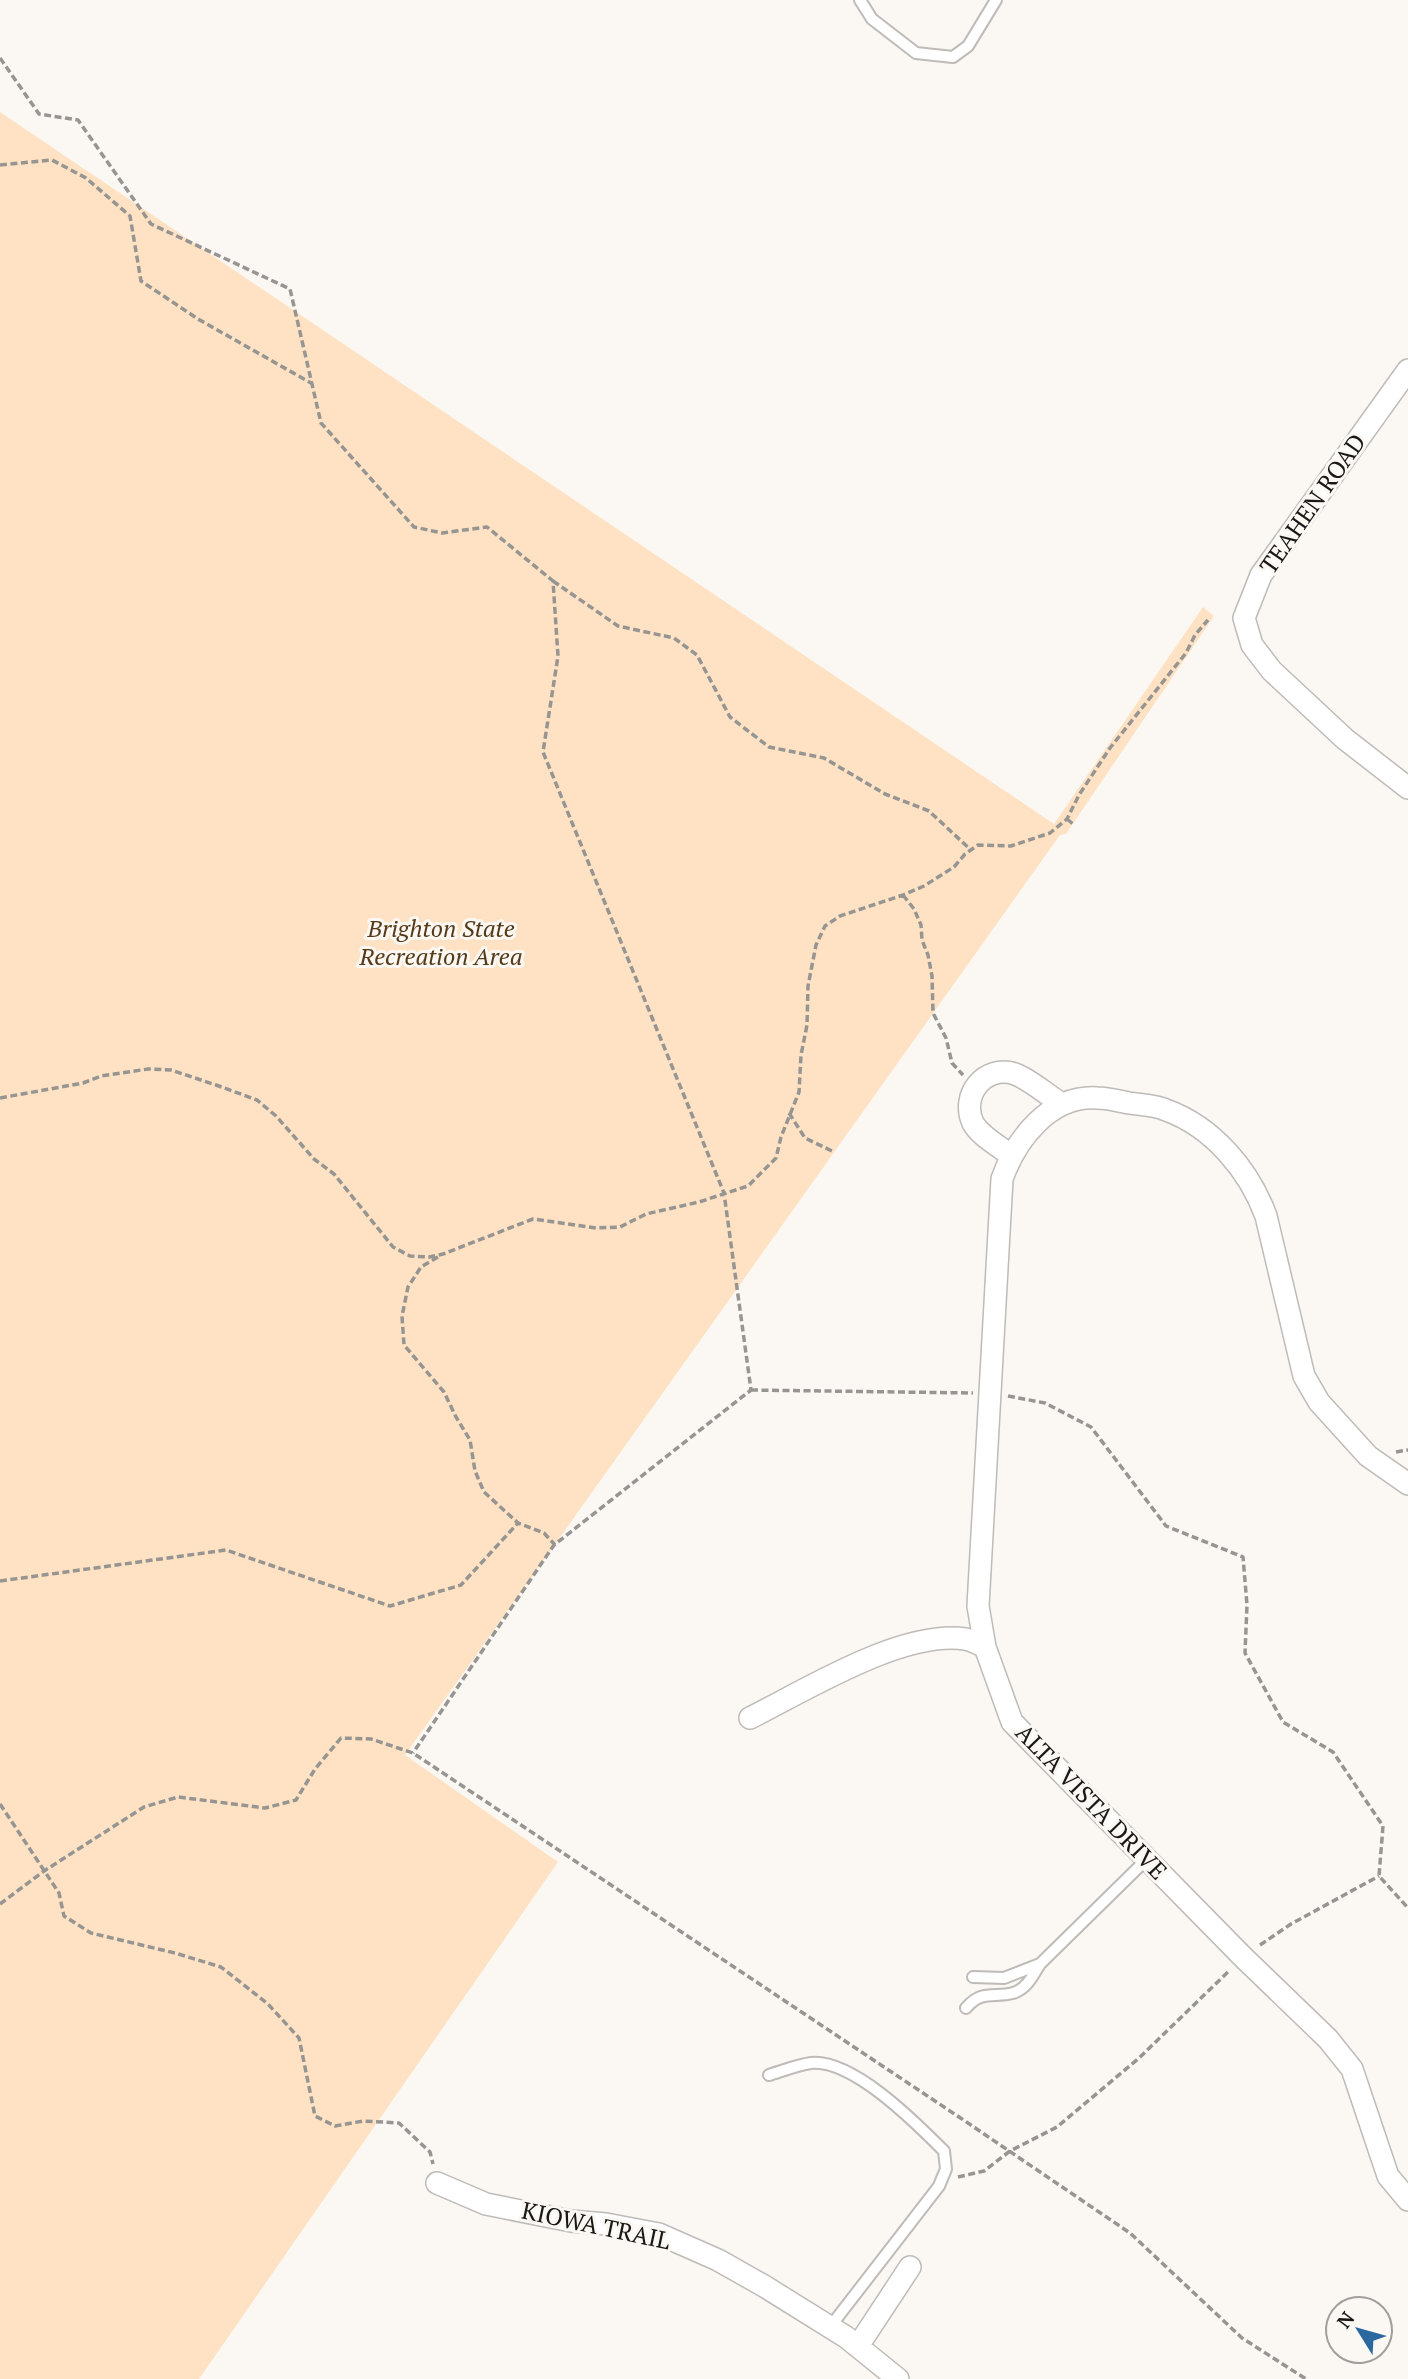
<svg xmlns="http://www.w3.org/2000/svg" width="1408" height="2379" font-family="'PT Serif',serif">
<rect width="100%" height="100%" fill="#fbf8f4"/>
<path fill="#fee2c3" d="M 0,112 L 1054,824 L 1203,607 L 1214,616 L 1066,834 L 1060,835 L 405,1755 L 558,1862 L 199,2379 L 0,2379 Z"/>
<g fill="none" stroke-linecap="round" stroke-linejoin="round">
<defs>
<path id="service" d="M 860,0 L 872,19 L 916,53 L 953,57 L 968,46 L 996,0
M 973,1977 L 1004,1978 L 1040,1964 L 1147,1859
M 966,2008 C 982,1989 994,1998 1013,1993 C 1027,1989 1033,1975 1040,1964
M 769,2075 C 782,2071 797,2065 811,2063 C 853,2059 916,2123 944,2151 L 946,2169 L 939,2186 L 830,2327"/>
<path id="minor" d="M 1408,370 L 1261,575 L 1244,618 L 1252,645 L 1272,671 L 1345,739 L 1408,788
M 1010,1155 C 999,1146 980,1136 973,1123 C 960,1095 985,1064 1015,1074 C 1031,1080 1047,1095 1062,1104
M 1408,1484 L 1368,1456 L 1319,1402 L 1304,1376 L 1266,1216 C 1249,1170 1213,1127 1166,1110 C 1155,1105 1141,1105 1129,1103 C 1119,1101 1108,1098 1097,1098 C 1050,1095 1016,1139 1002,1179 L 978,1606 L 985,1647 L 1012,1722 L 1243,1957 L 1328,2039 L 1352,2069 L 1388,2176 L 1408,2200
M 750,1718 C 806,1690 902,1630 965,1639 C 972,1640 979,1644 985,1647
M 437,2183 L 486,2204 L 571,2221 L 606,2224 L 659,2234 L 718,2260 L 764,2286 L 846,2337 L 898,2379
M 858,2346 L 910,2267"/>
</defs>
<use href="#service" stroke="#bebbb8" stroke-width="14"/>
<use href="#minor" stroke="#bebbb8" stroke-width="24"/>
<path stroke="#979592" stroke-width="3.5" stroke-dasharray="7 3.5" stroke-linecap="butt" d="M 0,58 L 39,114 L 78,120 L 151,224 L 290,289 L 321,423 L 414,527 L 442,533 L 487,527 L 553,581 L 558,656 L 543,752 L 724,1193 L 751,1390 L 554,1545 L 413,1753
M 0,165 L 52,160 L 86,178 L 130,216 L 141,281 L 198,319 L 311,383
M 553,581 L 618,626 L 674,638 L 697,655 L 730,717 L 769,747 L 824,758 L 885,794 L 929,811 L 971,850
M 1067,819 L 1073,824
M 903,895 L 914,909 L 921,925 L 922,940 L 928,955 L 932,976 L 933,1013 L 946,1038 L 952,1063 L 963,1075
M 0,1098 L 83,1083 L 101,1076 L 148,1069 L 171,1070 L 216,1085 L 257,1100 L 276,1116 L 314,1159 L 334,1174 L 393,1247 L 410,1256 L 429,1257 L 443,1254 L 533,1219 L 596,1228 L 620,1227 L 646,1214 L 699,1202 L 748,1186 L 776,1158 L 781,1137 L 799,1092 L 801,1055 L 807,1025 L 808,986 L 816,945 L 825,926 L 840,916 L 903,895 L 924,886 L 954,867 L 965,854 L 978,845 L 1011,846 L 1050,833 L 1067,819 L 1079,795 L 1110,748 L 1186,653 L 1195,635 L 1208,620
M 789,1113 L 805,1138 L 834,1152
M 438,1257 L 421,1267 L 408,1287 L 402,1316 L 404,1345 L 444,1392 L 456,1417 L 470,1440 L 475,1471 L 484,1492 L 518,1523 L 544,1533 L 555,1545
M 751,1390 L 973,1393
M 1008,1396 L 1045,1403 L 1091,1427 L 1166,1526 L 1243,1557 L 1247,1605 L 1245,1653 L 1283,1722 L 1333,1752 L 1383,1826 L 1379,1876 L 1408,1908
M 1396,1452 L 1408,1450
M 0,1581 L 226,1550 L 390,1606 L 461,1585 L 518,1523
M 0,1804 L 59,1893 L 64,1916 L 91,1933 L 175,1953 L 221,1967 L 268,2004 L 299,2038 L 315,2116 L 335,2126 L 363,2121 L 399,2123 L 430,2152 L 433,2164
M 0,1904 L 44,1871 L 144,1807 L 178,1797 L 265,1808 L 296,1800 L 315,1769 L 341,1738 L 371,1739 L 413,1753 L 962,2119 L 1130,2233 L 1242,2338 L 1306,2379
M 1260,1945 L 1291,1924 L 1379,1876
M 958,2177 L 984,2171 L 1010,2151 L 1057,2127 L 1139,2058 L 1230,1970"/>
<use href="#service" stroke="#fff" stroke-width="10"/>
<use href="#minor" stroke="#fff" stroke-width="21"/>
</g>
<g text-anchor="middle" stroke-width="6" stroke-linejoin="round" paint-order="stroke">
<g font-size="24" fill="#1a1817" stroke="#fbf8f4">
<text transform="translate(1313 504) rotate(-55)" y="8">TEAHEN ROAD</text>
<text transform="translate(1091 1802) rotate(46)" y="8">ALTA VISTA DRIVE</text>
<text transform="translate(596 2226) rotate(12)" y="8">KIOWA TRAIL</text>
</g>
<g font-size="24" font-style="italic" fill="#563a18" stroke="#fbf8f4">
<text x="441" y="937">Brighton State<tspan x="441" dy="28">Recreation Area</tspan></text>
</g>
</g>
<g transform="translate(1359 2330) rotate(307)"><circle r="33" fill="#fbf8f4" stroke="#a19e9c" stroke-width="2"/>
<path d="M0-5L12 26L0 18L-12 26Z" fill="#2c68a0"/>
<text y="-10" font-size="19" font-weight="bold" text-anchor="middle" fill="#1a1817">N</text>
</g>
</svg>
